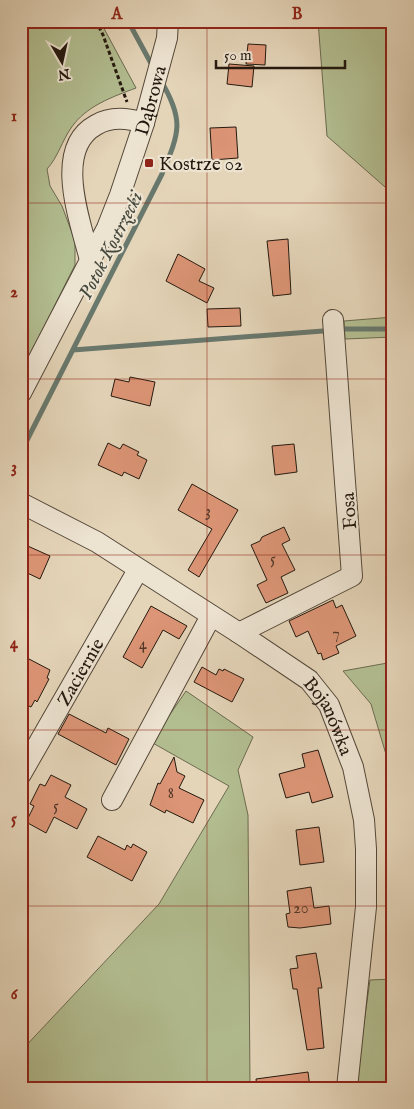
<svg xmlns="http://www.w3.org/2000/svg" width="414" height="1109" font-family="'IM FELL English',serif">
<rect width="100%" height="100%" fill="#e4d4b8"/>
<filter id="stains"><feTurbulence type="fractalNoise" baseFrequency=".004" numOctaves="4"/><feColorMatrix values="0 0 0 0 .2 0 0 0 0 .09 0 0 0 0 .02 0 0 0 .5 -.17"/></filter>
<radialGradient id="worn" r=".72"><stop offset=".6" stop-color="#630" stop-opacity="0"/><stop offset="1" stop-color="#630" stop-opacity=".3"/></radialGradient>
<path fill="#b2bd90" stroke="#6b6b50" d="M 21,21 L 100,21 L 136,88 C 112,97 86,106 71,128 C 62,141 58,157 47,169 L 50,186 L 62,206 L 75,241 L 75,265 L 21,373 Z
M 318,21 L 393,21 L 393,194 L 327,136 Z
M 393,317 L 393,337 L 345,339 L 344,321 Z
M 393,662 L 393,760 L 388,761 L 371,704 L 343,671 Z
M 186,691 L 253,737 L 238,770 L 248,815 L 250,1088 L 21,1088 L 21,1051 L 159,904 L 229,786 L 151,742 Z
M 393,979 L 393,1088 L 355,1088 L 370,980 Z"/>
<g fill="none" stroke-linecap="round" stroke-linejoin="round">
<path stroke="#68786d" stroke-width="5" d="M 128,21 L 153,67
M 345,329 L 393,329
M 73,350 L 323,331
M 21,452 L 162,174 C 179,133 185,121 161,81"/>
</g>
<path fill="#dc9576" stroke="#24190f" d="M 248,44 L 266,45 L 265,65 L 246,64 Z
M 229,64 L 254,66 L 252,87 L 227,84 Z
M 236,127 L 238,158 L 212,160 L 210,128 Z
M 288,239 L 291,294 L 273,296 L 267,241 Z
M 178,254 L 205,269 L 199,281 L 214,288 L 207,303 L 166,281 Z
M 240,308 L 241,326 L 208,327 L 207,309 Z
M 130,377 L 155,382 L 150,406 L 111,396 L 115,379 L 129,382 Z
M 108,443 L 120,449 L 123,444 L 139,452 L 137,455 L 147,460 L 139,479 L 124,472 L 122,476 L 98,465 Z
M 294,444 L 297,472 L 275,475 L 272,446 Z
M 192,484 L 238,510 L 199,577 L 188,570 L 212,529 L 178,510 Z
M 284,527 L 290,540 L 282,544 L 295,570 L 281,577 L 288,593 L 266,603 L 257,585 L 267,580 L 251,545 L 260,541 L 262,537 Z
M 21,543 L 50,556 L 40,579 L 21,570 Z
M 333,600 L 336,608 L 342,605 L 356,636 L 336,646 L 339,653 L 323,660 L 321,653 L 318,654 L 308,631 L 296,637 L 289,621 Z
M 151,606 L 187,626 L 179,639 L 163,630 L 142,668 L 123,657 Z
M 29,659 L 50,670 L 47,678 L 49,679 L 37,702 L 35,700 L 31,707 L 21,702 L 21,674 Z
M 202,667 L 216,675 L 219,669 L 223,671 L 224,669 L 244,679 L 232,702 L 194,682 Z
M 69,714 L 106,733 L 108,728 L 129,739 L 116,765 L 58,734 Z
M 318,750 L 333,797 L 312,803 L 309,792 L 286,798 L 279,774 L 305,767 L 302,754 Z
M 174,757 L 177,772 L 185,776 L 179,788 L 204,800 L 193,823 L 166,810 L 165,813 L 150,805 L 158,783 L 160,784 Z
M 51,775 L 71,785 L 65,797 L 87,809 L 77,829 L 54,817 L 46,833 L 26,822 L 34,806 L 30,804 L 40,784 L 45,786 Z
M 319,827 L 324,862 L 300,865 L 296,830 Z
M 98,836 L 125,850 L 127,845 L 131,848 L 133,844 L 147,852 L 132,881 L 87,857 Z
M 311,887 L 314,908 L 329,906 L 331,924 L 300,928 L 288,927 L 286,914 L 290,913 L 287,891 Z
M 316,953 L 322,988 L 318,988 L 324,1048 L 307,1050 L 297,989 L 293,989 L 290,969 L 298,968 L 296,956 Z
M 308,1072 L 310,1088 L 257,1088 L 256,1079 Z"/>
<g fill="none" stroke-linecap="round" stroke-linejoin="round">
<defs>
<g id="minor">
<path d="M 90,260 C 81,223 52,149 96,125 C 111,116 128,118 144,123"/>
<path id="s1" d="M 21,393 L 107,228 L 120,195 L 144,123 L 167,38 L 168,21"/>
<path id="s2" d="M 21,503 L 97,542 L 239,633 L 309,680 L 329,705 L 353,767 L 364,820 L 366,849 L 366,907 L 347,1088"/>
<path d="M 239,633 L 352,576 L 333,320"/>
<path id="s3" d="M 21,774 L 138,570"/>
<path d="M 112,800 L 211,616"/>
</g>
</defs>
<use href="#minor" stroke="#544839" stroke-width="22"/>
<path stroke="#24190f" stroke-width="3" stroke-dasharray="4 2.5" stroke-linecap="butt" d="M 96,21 L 103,35 L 127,102"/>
<use href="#minor" stroke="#ede3d1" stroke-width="20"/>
</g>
<path fill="none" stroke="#8f2418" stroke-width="1" stroke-opacity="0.55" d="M 207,21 L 207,1088M 21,203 L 393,203M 21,379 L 393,379M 21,555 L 393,555M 21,730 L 393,730M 21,906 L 393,906"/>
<rect fill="#8f2418" stroke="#ede3d1" stroke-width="2" x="144" y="158" width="10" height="10" rx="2.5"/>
<g text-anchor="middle" stroke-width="4.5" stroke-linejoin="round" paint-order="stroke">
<g font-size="16" fill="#523829">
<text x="208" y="516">3</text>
<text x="273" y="564">5</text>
<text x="336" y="638">7</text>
<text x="143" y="649">4</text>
<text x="171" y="798">8</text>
<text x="56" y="811">5</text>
<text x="301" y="913">20</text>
</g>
<g font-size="19" fill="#24190f" stroke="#ede3d1">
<text dy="7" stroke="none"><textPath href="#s1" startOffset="321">Dąbrowa</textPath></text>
<text transform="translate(348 511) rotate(-94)" y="7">Fosa</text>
<text dy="7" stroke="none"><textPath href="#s3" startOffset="118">Zaciernie</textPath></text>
<text dy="7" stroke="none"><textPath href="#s2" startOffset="380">Bojanówka</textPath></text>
</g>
<g font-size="19" fill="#24190f" stroke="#ede3d1" text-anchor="start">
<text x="159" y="170">Kostrze 02</text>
</g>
<g font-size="20" font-style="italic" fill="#46493e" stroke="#ede3d1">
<text transform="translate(110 245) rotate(-63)" y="7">Potok Kostrzecki</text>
</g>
</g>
<rect width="414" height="1109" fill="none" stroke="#e4d4b8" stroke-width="55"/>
<g transform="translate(62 62) rotate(171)" stroke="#ede3d1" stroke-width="4" paint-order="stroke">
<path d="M0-4L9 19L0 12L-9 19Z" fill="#24190f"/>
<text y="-8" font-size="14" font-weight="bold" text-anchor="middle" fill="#24190f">N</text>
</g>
<path d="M216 60v8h129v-8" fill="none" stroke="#24190f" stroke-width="2.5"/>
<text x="224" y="60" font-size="15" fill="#24190f" stroke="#ede3d1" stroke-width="4" paint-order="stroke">50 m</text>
<rect x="28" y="28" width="358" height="1054" fill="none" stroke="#8f2418" stroke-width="2"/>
<g font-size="16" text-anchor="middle" font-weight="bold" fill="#8f2418">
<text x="117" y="19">A</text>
<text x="297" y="19">B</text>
<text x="14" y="121">1</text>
<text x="14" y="297">2</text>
<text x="14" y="472">3</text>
<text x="14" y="648">4</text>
<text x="14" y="824">5</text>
<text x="14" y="999">6</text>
</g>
<rect width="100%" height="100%" filter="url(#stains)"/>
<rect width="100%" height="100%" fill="url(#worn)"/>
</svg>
